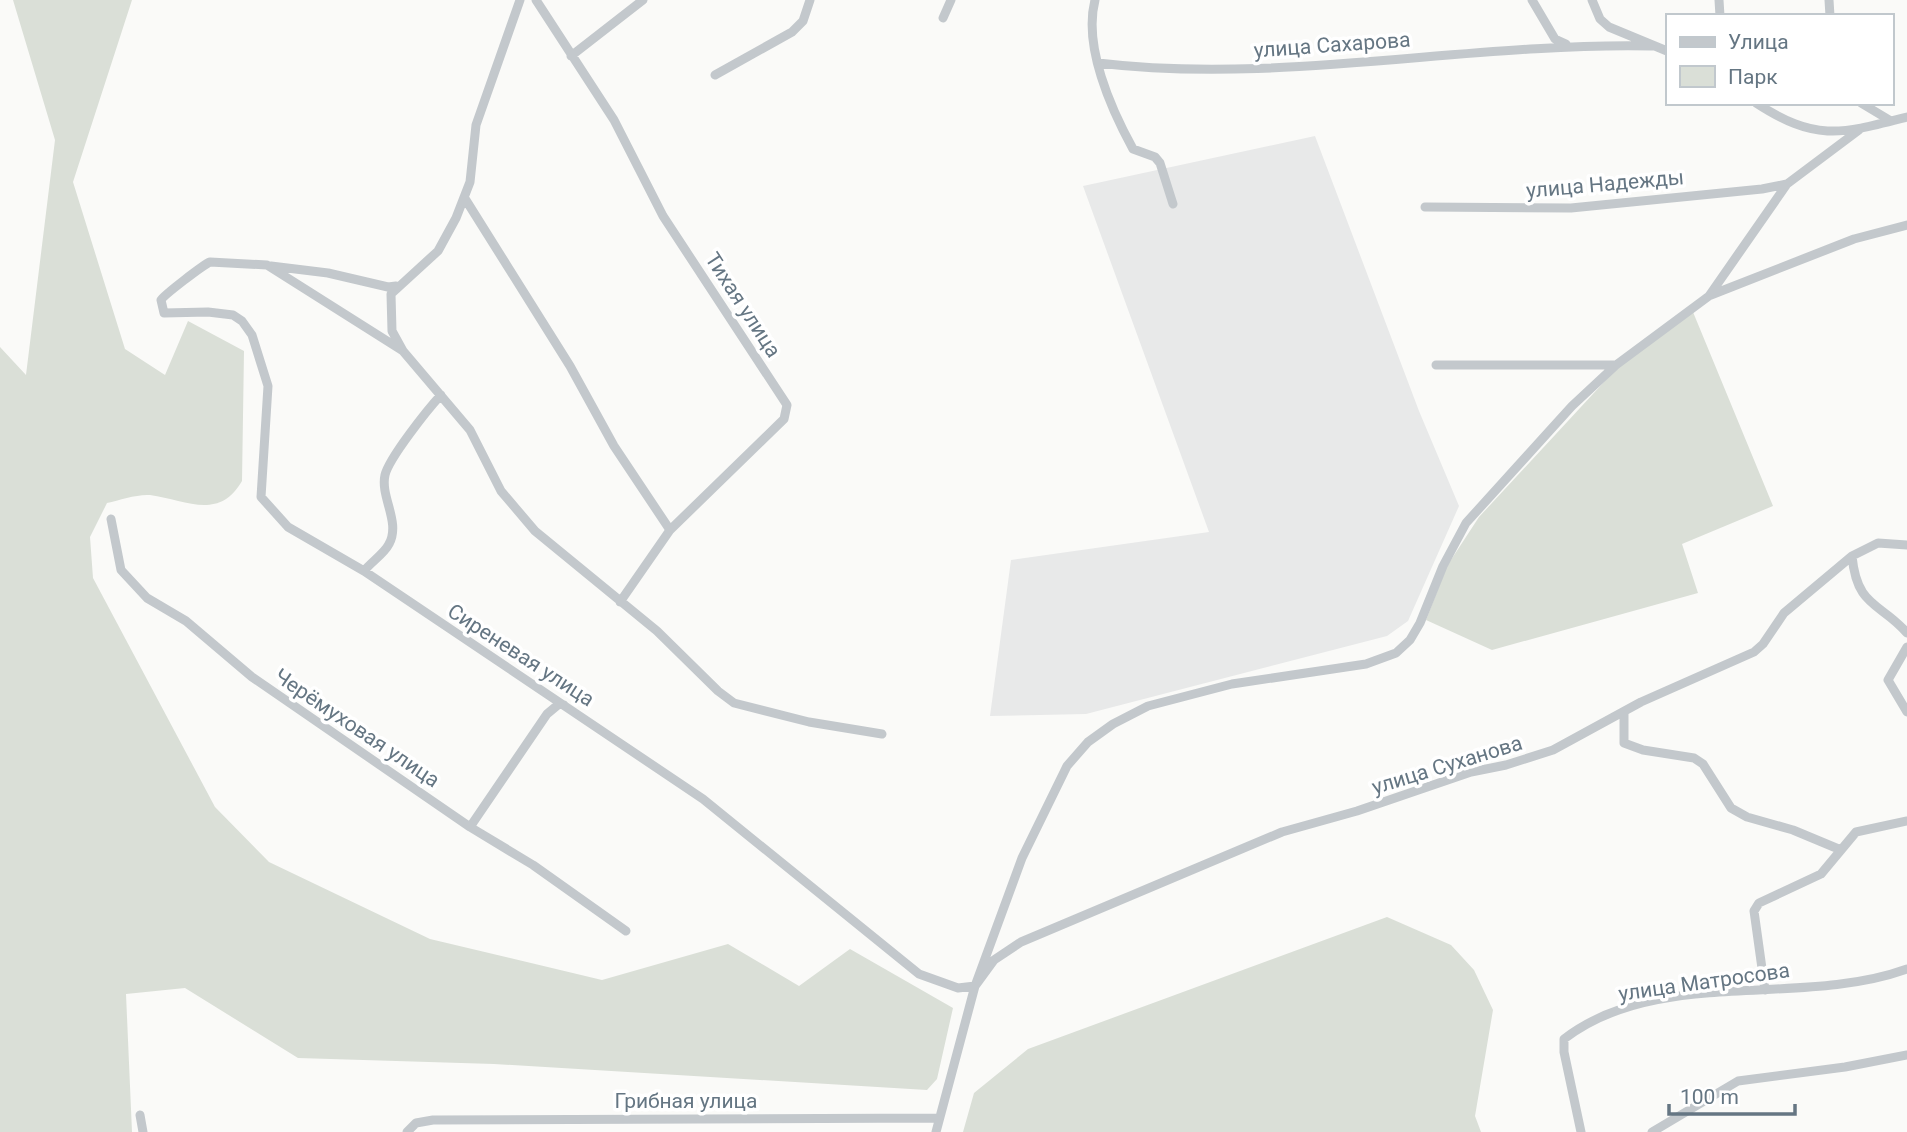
<svg xmlns="http://www.w3.org/2000/svg" width="1907" height="1132" font-family="Roboto,sans-serif">
<rect width="100%" height="100%" fill="#fafaf8"/>
<path fill="#e8e9e9" d="M 1315,136 L 1419,411 L 1459,506 L 1408,621 L 1387,636 L 1086,714 L 990,716 L 1011,560 L 1209,532 L 1083,186 Z"/>
<path fill="#dadfd7" d="M 13,0 L 132,0 L 73,182 L 125,349 L 165,375 L 188,321 L 244,351 L 242,481 C 219,521 186,500 150,495 C 137,494 120,500 107,503 L 90,537 L 93,578 L 215,807 L 269,862 L 430,939 L 602,980 L 728,944 L 799,986 L 850,949 L 953,1008 L 937,1079 L 927,1090 L 494,1064 L 298,1058 L 185,988 L 126,994 L 132,1132 L 0,1132 L 0,347 L 26,375 L 55,140 Z
M 1693,312 L 1773,506 L 1682,544 L 1698,593 L 1492,650 L 1426,620 L 1447,566 L 1479,517 L 1617,368 Z
M 1387,917 L 1451,945 L 1474,970 L 1493,1010 L 1475,1116 L 1481,1132 L 963,1132 L 974,1093 L 1028,1049 Z"/>
<g fill="none" stroke-linecap="round" stroke-linejoin="round">
<path stroke="#c3c8cc" stroke-width="9" d="M 520,0 L 476,125 L 470,182 L 456,218 L 438,251 L 391,294 L 392,331 L 403,351 L 470,430 L 501,491 L 535,531 L 657,631 L 718,691 L 734,703 L 809,722 L 882,734
M 536,0 L 614,120 L 663,216 L 787,405 L 784,419 L 670,530 L 620,602
M 1095,0 C 1083,46 1111,109 1133,149 L 1155,157 L 1160,163 L 1173,204
M 1532,0 L 1555,39 L 1566,44
M 1592,0 L 1600,19 L 1609,27 L 1667,51
M 1719,0 L 1720,16
M 1829,0 L 1830,16
M 943,18 L 951,0
M 571,56 L 643,0
M 1098,63 C 1279,85 1469,42 1652,46
M 715,75 L 792,32 L 803,21 L 810,0
M 1756,103 C 1816,142 1841,134 1907,117
M 1861,103 L 1891,121
M 464,197 L 570,366 L 614,446 L 670,530
M 1425,207 L 1571,208 L 1762,189 L 1787,184
M 271,266 L 328,273 L 388,287 L 396,286
M 1711,295 L 1854,239 L 1907,225
M 403,351 L 267,265 L 210,262 C 203,265 164,295 161,300 L 164,313 L 208,312 L 233,315 L 242,321 L 252,335 L 268,386 L 261,497 L 288,527 L 364,571 L 703,799 L 919,974 L 958,988 L 975,986 L 994,960 L 1021,942 L 1282,832 L 1357,811 L 1471,772 L 1506,765 L 1553,750 L 1641,702 L 1754,652 L 1763,644 L 1784,613 L 1852,556 L 1878,543 L 1907,545
M 1436,365 L 1616,365
M 111,519 L 121,570 L 147,598 L 186,621 L 252,677 L 470,827 L 533,865 L 626,931
M 1852,556 C 1857,608 1880,602 1907,633
M 364,571 C 371,562 384,554 389,544 C 401,522 380,497 385,475 C 389,458 428,409 441,395
M 1907,647 L 1888,680 L 1907,712
M 1624,713 L 1624,743 L 1643,750 L 1694,758 L 1703,764 L 1731,808 L 1747,817 L 1793,830 L 1841,850
M 470,827 L 547,714 L 559,704 L 564,705
M 1765,990 L 1754,911 L 1759,903 L 1821,874 L 1856,832 L 1907,821
M 140,1115 L 143,1132
M 407,1132 L 416,1123 L 433,1120 L 939,1118
M 936,1132 L 975,986 L 1022,858 L 1067,766 L 1088,742 L 1113,724 L 1148,706 L 1232,684 L 1366,664 L 1396,653 L 1410,640 L 1420,623 L 1443,566 L 1466,523 L 1572,406 L 1616,365 L 1709,296 L 1787,184 L 1859,130
M 1581,1132 L 1564,1052 L 1564,1039 C 1659,966 1800,1008 1907,969
M 1652,1132 L 1738,1081 L 1845,1067 L 1907,1055"/>
</g>
<g text-anchor="middle" stroke-width="7" stroke-linejoin="round" paint-order="stroke">
<g font-size="21" fill="#657683" stroke="#fff">
<text transform="translate(1332 45) rotate(-4)" y="7">улица Сахарова</text>
<text transform="translate(1605 184) rotate(-5)" y="7">улица Надежды</text>
<text transform="translate(743 305) rotate(57)" y="7">Тихая улица</text>
<text transform="translate(521 655) rotate(33)" y="7">Сиреневая улица</text>
<text transform="translate(357 728) rotate(34)" y="7">Черёмуховая улица</text>
<text transform="translate(1447 765) rotate(-17)" y="7">улица Суханова</text>
<text transform="translate(1704 982) rotate(-8)" y="7">улица Матросова</text>
<text x="686" y="1108">Грибная улица</text>
</g>
</g>
<rect x="1666" y="14" width="228" height="91" fill="#ffffff" stroke="#c1c8cd" stroke-width="2"/>
<rect x="1680" y="37" width="35" height="10" fill="#c3c8cc" stroke="#c1c8cd" stroke-width="2"/>
<text x="1728" y="49" font-size="21" fill="#657683">Улица</text>
<rect x="1680" y="66" width="35" height="21" fill="#dadfd7" stroke="#c1c8cd" stroke-width="2"/>
<text x="1728" y="84" font-size="21" fill="#657683">Парк</text>
<path d="M1669 1104v10h126v-10" fill="none" stroke="#657683" stroke-width="3.5"/>
<text x="1680" y="1104" font-size="21" fill="#657683" stroke="#ffffff" stroke-width="5" paint-order="stroke">100 m</text>
</svg>
